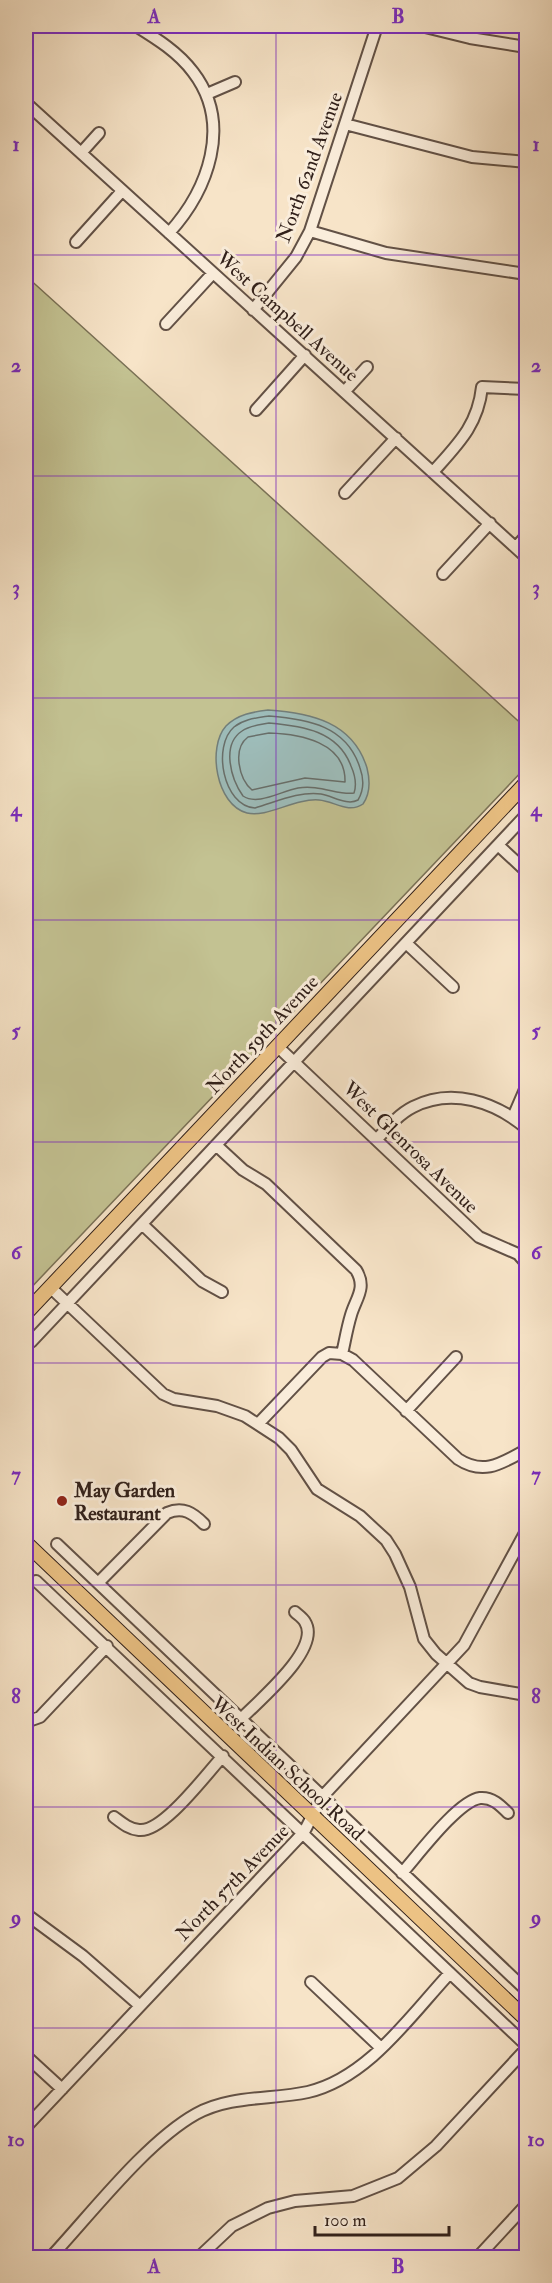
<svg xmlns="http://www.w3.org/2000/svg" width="552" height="2283" font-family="'IM FELL Double Pica',serif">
<rect width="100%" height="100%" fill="#f7e4c8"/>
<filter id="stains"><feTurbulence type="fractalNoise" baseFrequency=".00333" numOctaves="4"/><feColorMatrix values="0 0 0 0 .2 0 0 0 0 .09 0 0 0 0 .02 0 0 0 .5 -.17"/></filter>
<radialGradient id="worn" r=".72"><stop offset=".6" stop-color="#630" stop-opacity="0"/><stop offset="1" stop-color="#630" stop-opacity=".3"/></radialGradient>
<path fill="#c3c292" stroke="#7a7156" stroke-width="1.5" d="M 26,276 L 526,728 L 526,767 L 26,1293 Z"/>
<path fill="#9ebebc" stroke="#727f7b" stroke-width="1.5" d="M 268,710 C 311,713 353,722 367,768 C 370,780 370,794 363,804 C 348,814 334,801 319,800 C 295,798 267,818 247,813 C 216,805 207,747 226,726 C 238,714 253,712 268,710 Z"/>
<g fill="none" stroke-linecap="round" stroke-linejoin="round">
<path stroke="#686f6b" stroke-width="1.5" d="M 269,716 C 308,719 347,726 360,768 C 364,779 364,790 358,800 C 347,806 333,796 321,794 C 299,791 276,802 255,808 C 223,806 212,746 234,727 C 244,719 256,718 269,716 Z
M 269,723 C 303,726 338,731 351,766 C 355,775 357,784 354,793 C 340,796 319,784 298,788 C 281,791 258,806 243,796 C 231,779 221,745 242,731 C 250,725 260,725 269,723 Z
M 269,733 C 300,734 346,742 345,782 L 305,778 L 252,790 C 239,779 232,749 248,737 Z"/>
<defs>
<path id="minor" d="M 136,26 C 157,39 178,52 193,72 C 233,124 208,190 169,233
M 421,26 L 470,38 L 526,47
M 207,94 L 235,82
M 26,103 L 526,557
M 345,124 L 472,157 L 526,162
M 81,153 L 99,133
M 310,231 L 386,253 L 526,274
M 76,242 L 122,191
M 253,310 L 296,257 L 310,231 L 377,26
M 166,324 L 213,273
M 345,391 L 367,367
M 256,410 L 305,355
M 433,472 C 458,444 478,425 482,387 L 526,389
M 345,493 L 396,438
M 516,547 L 526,536
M 443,574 L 490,523
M 498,845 L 526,871
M 406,943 L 453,987
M 277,1046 L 479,1237 L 518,1254 L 526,1263
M 513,1117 L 526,1087
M 378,1138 C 388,1127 399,1114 413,1107 C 452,1087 495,1102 526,1128
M 216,1145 L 243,1170 L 266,1184 L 356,1270 C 367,1288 356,1298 351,1315 C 347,1328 345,1341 342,1354 L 353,1360 L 458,1459 C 484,1476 502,1463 526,1450
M 142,1224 L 202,1281 L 222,1292
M 50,1287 L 163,1394 L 174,1399 L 217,1406 L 245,1416 L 279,1438 L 291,1450 L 317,1489 L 360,1516 L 386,1540 L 395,1554 L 410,1587 L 424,1639 L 436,1654 L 469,1683 L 480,1687 L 526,1695
M 31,1342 L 526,815
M 406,1411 L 456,1357
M 259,1423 L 322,1357 L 329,1353 L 342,1354
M 57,1544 L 526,1990
M 36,1581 L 526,2045
M 98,1583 L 167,1513 C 183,1506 193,1513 204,1524
M 240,1720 C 258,1701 322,1649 305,1622 C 303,1618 298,1615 295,1612
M 26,1722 L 40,1717 L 107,1646
M 114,1817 C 122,1823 129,1829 139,1830 C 163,1833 207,1773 223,1756
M 402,1873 C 418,1855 458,1801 480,1798 C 492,1797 500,1805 508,1813
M 26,1914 L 83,1956 L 139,2005
M 311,1982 L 381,2048
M 26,2056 L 62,2089
M 26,2127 L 304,1832 L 322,1797 L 464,1645 L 526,1531
M 50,2258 C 91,2214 146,2142 196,2114 C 230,2095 271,2100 308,2092 C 368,2078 410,2016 450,1973
M 198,2258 L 232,2226 L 268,2208 L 295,2201 L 353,2196 L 398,2178 L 436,2146 L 526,2049
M 477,2258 L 526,2205"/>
<path id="major" d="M 26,1313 L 526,783
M 26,1543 L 526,2019"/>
</defs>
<use href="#minor" stroke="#625146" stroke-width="14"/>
<use href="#major" stroke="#31201a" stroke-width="16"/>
<use href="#minor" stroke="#faeddb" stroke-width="10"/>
<use href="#major" stroke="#ecc284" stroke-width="14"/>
</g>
<path fill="none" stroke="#7b2cbf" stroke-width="1.5" stroke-opacity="0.55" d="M 276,26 L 276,2258M 26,255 L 526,255M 26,476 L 526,476M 26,698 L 526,698M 26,920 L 526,920M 26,1142 L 526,1142M 26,1363 L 526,1363M 26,1585 L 526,1585M 26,1807 L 526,1807M 26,2028 L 526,2028"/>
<circle fill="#8f2418" stroke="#faeddb" stroke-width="2" cx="62" cy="1501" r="6"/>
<g text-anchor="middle" stroke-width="6" stroke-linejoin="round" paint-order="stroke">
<g font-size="20" fill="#31201a" stroke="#faeddb">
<text transform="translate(309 167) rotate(-70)" y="7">North 62nd Avenue</text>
<text transform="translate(288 316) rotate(42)" y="7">West Campbell Avenue</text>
<text transform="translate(262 1034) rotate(-47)" y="7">North 59th Avenue</text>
<text transform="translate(411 1147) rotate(44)" y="7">West Glenrosa Avenue</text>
<text transform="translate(288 1768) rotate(43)" y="7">West Indian School Road</text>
<text transform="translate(232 1882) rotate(-46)" y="7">North 57th Avenue</text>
</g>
<g font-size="20" font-weight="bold" fill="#31201a" stroke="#faeddb" text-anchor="start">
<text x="74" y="1497">May Garden<tspan x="74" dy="23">Restaurant</tspan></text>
</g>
</g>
<rect width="552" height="2283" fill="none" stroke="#f7e4c8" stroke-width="66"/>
<path d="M315 2226v9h134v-9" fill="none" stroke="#31201a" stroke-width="3"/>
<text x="324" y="2226" font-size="18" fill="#31201a" stroke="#faeddb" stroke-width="4.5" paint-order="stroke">100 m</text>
<rect x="33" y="33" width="486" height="2217" fill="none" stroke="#7b2cbf" stroke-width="2"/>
<g font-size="20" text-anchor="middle" font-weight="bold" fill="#7b2cbf">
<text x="154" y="23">A</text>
<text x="398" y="23">B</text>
<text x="16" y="151">1</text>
<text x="536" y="151">1</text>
<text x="16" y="372">2</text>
<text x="536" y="372">2</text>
<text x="16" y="594">3</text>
<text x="536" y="594">3</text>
<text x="16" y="816">4</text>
<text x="536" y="816">4</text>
<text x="16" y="1037">5</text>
<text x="536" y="1037">5</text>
<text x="16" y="1259">6</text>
<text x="536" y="1259">6</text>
<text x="16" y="1481">7</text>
<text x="536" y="1481">7</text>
<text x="16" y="1703">8</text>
<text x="536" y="1703">8</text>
<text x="16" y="1924">9</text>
<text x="536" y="1924">9</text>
<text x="16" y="2146">10</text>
<text x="536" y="2146">10</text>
<text x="154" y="2273">A</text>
<text x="398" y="2273">B</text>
</g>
<rect width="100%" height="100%" filter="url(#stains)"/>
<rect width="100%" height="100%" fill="url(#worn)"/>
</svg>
